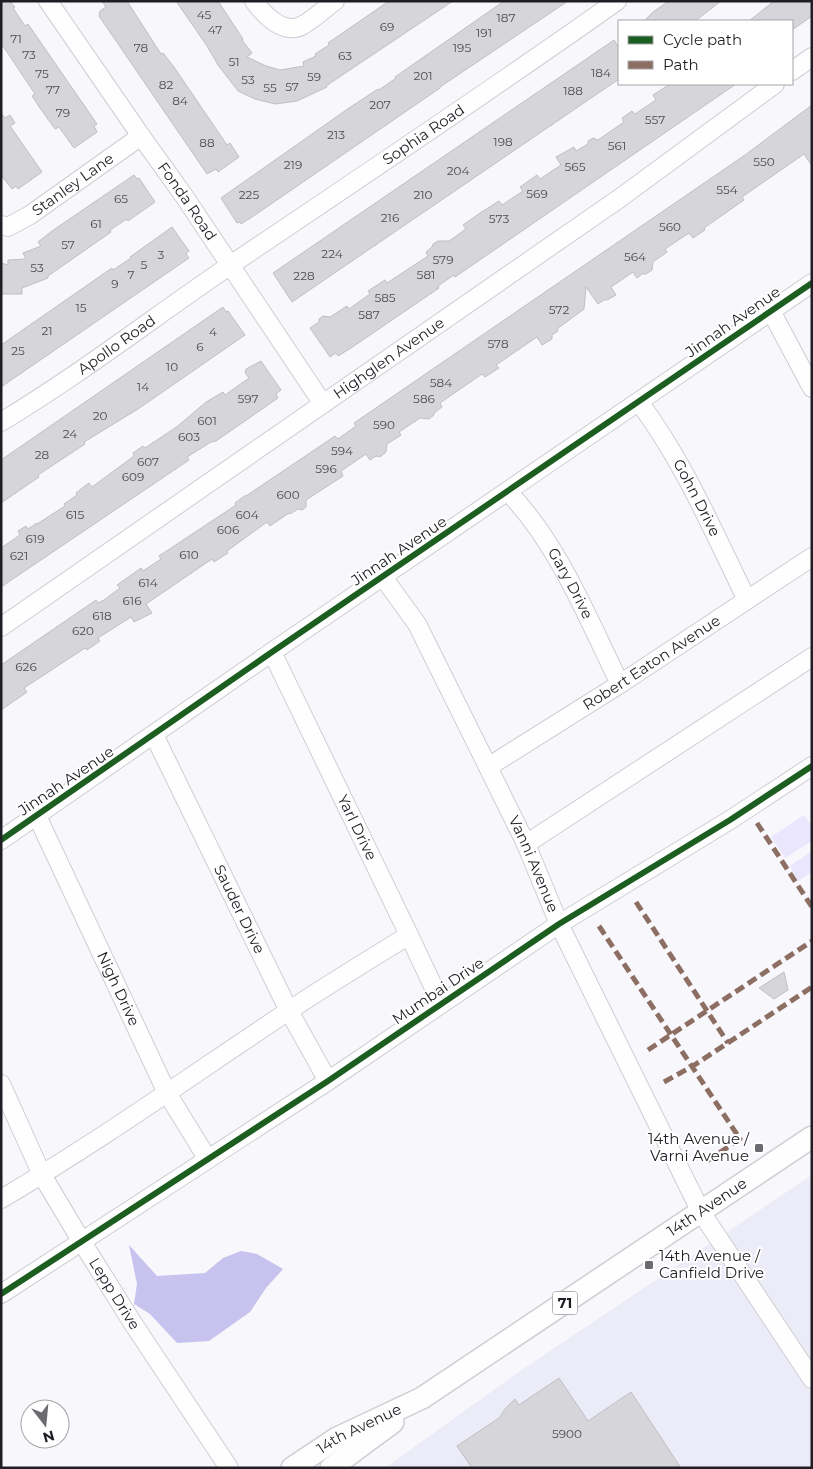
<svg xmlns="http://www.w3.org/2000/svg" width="813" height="1469" font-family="Montserrat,sans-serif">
<rect width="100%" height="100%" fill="#f7f7fc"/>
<path fill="#ecebf8" d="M 812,1175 L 812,1468 L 385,1468 L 513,1376 Z"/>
<path fill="#e9e6fd" d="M 804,815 L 812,826 L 812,841 L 785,858 L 771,837 Z
M 812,851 L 812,872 L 798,881 L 790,866 Z"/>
<path fill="#c7c2ee" d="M 129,1245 L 157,1276 L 205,1273 L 223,1258 L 241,1251 L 257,1254 L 283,1269 L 266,1288 L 250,1312 L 209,1341 L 177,1343 L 150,1314 L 134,1304 L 137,1284 Z"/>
<path fill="#d5d5da" stroke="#bfbfc4" d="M 1,1 L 10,1 L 15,7 L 13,8 L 25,26 L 28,24 L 97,124 L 94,126 L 97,132 L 74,148 L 59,127 L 55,129 L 40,108 L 32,96 L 35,94 L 1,43 Z
M 102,1 L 127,1 L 161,54 L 163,53 L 174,67 L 227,145 L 230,143 L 239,157 L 218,172 L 216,169 L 207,174 L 99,16 L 100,11 L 106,7 Z
M 176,1 L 218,1 L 243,39 L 242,40 L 252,53 L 247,57 L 266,66 L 280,70 L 304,66 L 303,62 L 316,56 L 315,54 L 329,45 L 328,43 L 389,1 L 453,1 L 326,86 L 327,87 L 297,101 L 275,104 L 255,99 L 238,91 L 218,65 L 207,46 Z
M 504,1 L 568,1 L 440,87 L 440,88 L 255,215 L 241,224 L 240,222 L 237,223 L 221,198 L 349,108 L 378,89 L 379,90 L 396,78 L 395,77 Z
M 669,1 L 721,1 L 695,21 L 644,21 L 653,12 Z
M 774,1 L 809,1 L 812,5 L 812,16 L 792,30 L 792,21 L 749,21 Z
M 614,40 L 619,48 L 619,79 L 292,302 L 273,273 Z
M 670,84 L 736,84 L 455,277 L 454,275 L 438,286 L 439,288 L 351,348 L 338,356 L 336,353 L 330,357 L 310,328 L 319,322 L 319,319 L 323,316 L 330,317 L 347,306 L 349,309 L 370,294 L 368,291 L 385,280 L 387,283 L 428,256 L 426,252 L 432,247 L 433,244 L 438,241 L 449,241 L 466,229 L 463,225 L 480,213 L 499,201 L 502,205 L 523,191 L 520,187 L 537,175 L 540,179 L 561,165 L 556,157 L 574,147 L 576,151 L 588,144 L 588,141 L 593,138 L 598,140 L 624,122 L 622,118 L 632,111 L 635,114 L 656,100 L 653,95 Z
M 812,105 L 812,166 L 804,154 L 742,197 L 744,200 L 704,228 L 705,230 L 693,238 L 689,233 L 665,249 L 667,252 L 653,262 L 652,270 L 646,274 L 642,274 L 637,278 L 633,272 L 611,287 L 616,295 L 607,300 L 604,300 L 598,304 L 586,287 L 584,309 L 557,329 L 558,331 L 552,335 L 552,339 L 542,345 L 537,337 L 496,365 L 499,368 L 485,377 L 482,374 L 440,403 L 442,407 L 434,413 L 434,415 L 429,419 L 420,418 L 399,432 L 401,435 L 387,444 L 386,452 L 380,457 L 376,456 L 370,460 L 366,454 L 341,471 L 343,476 L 306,500 L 306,507 L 302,510 L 298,509 L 290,514 L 289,513 L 270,526 L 267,522 L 227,551 L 228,553 L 214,562 L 212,559 L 146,604 L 152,613 L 134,622 L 131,617 L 98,638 L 100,641 L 87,650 L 85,648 L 24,688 L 27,692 L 1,710 L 1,665 L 96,600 L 98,603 L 104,600 L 120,588 L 117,585 L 141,568 L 143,571 L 161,559 L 159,556 L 236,505 L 235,503 L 246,495 L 246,496 L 335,436 L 338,439 L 356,426 L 354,423 L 745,155 Z
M 1,113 L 5,118 L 10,115 L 15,123 L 10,126 L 42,172 L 18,189 L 16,186 L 12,189 L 1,175 Z
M 134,175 L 137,179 L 139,178 L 155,202 L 128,221 L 127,219 L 110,230 L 111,232 L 48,276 L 48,278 L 22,288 L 22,294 L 1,294 L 1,263 L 8,265 L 8,260 L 26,259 L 23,253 L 41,246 L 38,242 L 52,231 Z
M 172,227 L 189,251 L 186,254 L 189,258 L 1,387 L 1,345 L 112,268 L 113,270 L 131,258 L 130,257 Z
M 223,307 L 226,312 L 228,311 L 245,335 L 138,409 L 84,442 L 85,444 L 38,475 L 39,477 L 1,503 L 1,460 Z
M 261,361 L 281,390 L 276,394 L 278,398 L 216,441 L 211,442 L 187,457 L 189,460 L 1,587 L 1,548 L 20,535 L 18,531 L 26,526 L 28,529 L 37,523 L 37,524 L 65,506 L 64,504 L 77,495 L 76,493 L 89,483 L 92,487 L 134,456 L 133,453 L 143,446 L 145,448 L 178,426 L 206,402 L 223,392 L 225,395 L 249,378 L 245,373 L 246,369 Z
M 784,972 L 788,990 L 774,999 L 759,988 Z
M 559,1378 L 588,1421 L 631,1392 L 681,1468 L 472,1468 L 457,1446 L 499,1418 L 506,1408 L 515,1399 L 519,1405 Z"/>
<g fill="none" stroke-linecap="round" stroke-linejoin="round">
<defs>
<g id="minor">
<path id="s1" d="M 48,1 L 141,136 L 184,196 L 323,404"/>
<path d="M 254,1 C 264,15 284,36 303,25 C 314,19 324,9 335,1"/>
<path d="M 792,71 L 812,57"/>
<path id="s2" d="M 1,225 L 8,227 L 30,215 L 141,136"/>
<path d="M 771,311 L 812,388"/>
<path id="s3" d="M 639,402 C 684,462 714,533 747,600"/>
<path id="s4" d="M 1,422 C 81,374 155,316 232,264 C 361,177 490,91 617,1"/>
<path id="s5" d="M 508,492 C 558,543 589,621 620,684"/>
<path id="s6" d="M 383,577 L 417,624 L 488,767 L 526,844 L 559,924 L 701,1212 L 812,1379"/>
<path id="s7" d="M 1,627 L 620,198 L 775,84"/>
<path id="s8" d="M 272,652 L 409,935 L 441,1003"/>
<path id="s9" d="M 154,735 L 289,1011 L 328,1081"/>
<path id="s10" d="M 488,767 L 620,684 L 812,557"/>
<path id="s11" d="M 37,816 L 167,1093 L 207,1158"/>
<path d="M 1,840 L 272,652 L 812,283"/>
<path d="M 526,844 L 812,657"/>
<path id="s12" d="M 1,1084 L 42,1175 L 82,1242 L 132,1322 L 229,1468"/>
<path d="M 1,1199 C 100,1141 192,1075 287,1012 C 327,985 369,960 409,935"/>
<path d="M 1,1294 L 328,1081 L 559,924 L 730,820 L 812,766"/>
</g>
<g id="major">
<path id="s13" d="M 292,1468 L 337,1438 L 422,1398 L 812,1137"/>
<path d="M 331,1468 L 393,1422"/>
</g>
</defs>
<use href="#minor" stroke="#ceced3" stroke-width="20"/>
<use href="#major" stroke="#ceced3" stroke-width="24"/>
<use href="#minor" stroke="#fefeff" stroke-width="18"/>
<use href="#major" stroke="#fefeff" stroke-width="21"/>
<path stroke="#8d6e63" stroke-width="5" stroke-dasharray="10 5" stroke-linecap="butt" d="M 757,823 L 812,907
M 636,902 L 728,1043
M 599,926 L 740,1139 L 704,1163
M 648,1050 L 812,941
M 664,1082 L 693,1066 L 812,987"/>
<defs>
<path id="cycleway" d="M 1,840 L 272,652 L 812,283
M 1,1294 L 328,1081 L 559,924 L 730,820 L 812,766"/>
</defs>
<use href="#cycleway" stroke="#fff" stroke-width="9"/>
<use href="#cycleway" stroke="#1b5e20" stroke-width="6"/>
</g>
<g fill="#6a6a70" stroke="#fff" stroke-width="2">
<rect x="754" y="1143" width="10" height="10" rx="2.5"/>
<rect x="644" y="1260" width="10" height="10" rx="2.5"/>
</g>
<g text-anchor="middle" stroke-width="4" stroke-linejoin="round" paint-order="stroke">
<g font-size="12" fill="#4c4c52">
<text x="204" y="19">45</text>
<text x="506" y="22">187</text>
<text x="387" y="31">69</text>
<text x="215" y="34">47</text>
<text x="484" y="37">191</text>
<text x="16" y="43">71</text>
<text x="141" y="52">78</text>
<text x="462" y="52">195</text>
<text x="29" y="59">73</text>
<text x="345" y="60">63</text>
<text x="234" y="66">51</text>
<text x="601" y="77">184</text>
<text x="42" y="78">75</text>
<text x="423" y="80">201</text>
<text x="314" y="81">59</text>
<text x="248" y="84">53</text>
<text x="166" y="89">82</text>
<text x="292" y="91">57</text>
<text x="270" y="92">55</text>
<text x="53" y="94">77</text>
<text x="573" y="95">188</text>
<text x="180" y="105">84</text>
<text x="380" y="109">207</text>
<text x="63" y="117">79</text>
<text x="655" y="124">557</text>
<text x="336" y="139">213</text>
<text x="503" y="146">198</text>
<text x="207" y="147">88</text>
<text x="617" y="150">561</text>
<text x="764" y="166">550</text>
<text x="293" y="169">219</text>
<text x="575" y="171">565</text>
<text x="458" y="175">204</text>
<text x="727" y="194">554</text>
<text x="537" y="198">569</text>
<text x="249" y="199">225</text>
<text x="423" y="199">210</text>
<text x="121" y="203">65</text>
<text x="390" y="222">216</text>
<text x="499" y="223">573</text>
<text x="96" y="228">61</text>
<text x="670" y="231">560</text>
<text x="68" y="249">57</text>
<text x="332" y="258">224</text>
<text x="161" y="259">3</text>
<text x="635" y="261">564</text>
<text x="443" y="264">579</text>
<text x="144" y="269">5</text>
<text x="37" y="272">53</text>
<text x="131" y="279">7</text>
<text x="426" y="279">581</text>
<text x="304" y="280">228</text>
<text x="115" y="288">9</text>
<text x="385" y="302">585</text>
<text x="81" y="312">15</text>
<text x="559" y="314">572</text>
<text x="369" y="319">587</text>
<text x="47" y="335">21</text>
<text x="213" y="336">4</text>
<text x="498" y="348">578</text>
<text x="200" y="351">6</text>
<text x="18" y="355">25</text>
<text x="172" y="371">10</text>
<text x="441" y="387">584</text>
<text x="143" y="391">14</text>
<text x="248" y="403">597</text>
<text x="424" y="403">586</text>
<text x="100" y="420">20</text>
<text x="207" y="425">601</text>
<text x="384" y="429">590</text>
<text x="70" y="438">24</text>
<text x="189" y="441">603</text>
<text x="342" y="455">594</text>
<text x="42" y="459">28</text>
<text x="148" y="466">607</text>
<text x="326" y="473">596</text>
<text x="133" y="481">609</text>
<text x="288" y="499">600</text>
<text x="75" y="519">615</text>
<text x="247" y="519">604</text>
<text x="228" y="534">606</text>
<text x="35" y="543">619</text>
<text x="189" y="559">610</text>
<text x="19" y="560">621</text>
<text x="148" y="587">614</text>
<text x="132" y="605">616</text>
<text x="102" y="620">618</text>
<text x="83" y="635">620</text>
<text x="26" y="671">626</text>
<text x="567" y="1438">5900</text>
</g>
<rect fill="#fff" stroke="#626266" stroke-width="1" x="552.5" y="1291.5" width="25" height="23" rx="4"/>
<g font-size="14" font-weight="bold" fill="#1e1e24">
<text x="565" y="1308">71</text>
</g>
<g font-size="15" fill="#1e1e24" stroke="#fff">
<text dy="5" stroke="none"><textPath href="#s4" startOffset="511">Sophia Road</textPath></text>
<text dy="5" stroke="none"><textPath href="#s2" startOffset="85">Stanley Lane</textPath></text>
<text dy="5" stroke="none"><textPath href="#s1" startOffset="244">Fonda Road</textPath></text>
<text transform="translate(733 322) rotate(-35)" y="5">Jinnah Avenue</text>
<text dy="5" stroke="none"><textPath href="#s4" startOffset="139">Apollo Road</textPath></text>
<text dy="5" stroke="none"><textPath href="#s7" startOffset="472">Highglen Avenue</textPath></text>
<text dy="5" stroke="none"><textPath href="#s3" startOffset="112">Gohn Drive</textPath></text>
<text transform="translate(399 551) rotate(-34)" y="5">Jinnah Avenue</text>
<text dy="5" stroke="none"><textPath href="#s5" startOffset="111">Gary Drive</textPath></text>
<text dy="5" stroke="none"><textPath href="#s10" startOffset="194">Robert Eaton Avenue</textPath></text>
<text transform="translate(66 781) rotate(-34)" y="5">Jinnah Avenue</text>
<text dy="5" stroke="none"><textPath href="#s8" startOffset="195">Yarl Drive</textPath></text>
<text dy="5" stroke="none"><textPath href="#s6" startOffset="325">Vanni Avenue</textPath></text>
<text dy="5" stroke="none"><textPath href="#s9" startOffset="194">Sauder Drive</textPath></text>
<text dy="5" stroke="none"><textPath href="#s11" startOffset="191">Nigh Drive</textPath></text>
<text transform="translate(438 991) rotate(-34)" y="5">Mumbai Drive</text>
<text dy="5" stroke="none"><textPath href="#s13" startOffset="491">14th Avenue</textPath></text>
<text dy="5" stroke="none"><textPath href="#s12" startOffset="239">Lepp Drive</textPath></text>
<text dy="5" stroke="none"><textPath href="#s13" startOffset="78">14th Avenue</textPath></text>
</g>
<g font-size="15" fill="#1e1e24" stroke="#fff" text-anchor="end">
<text x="749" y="1144">14th Avenue /<tspan x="749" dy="17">Varni Avenue</tspan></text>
<text x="659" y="1261" text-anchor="start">14th Avenue /<tspan x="659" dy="17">Canfield Drive</tspan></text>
</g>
</g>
<rect width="813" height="1469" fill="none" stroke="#1e1e24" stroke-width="5"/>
<rect x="618" y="20" width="175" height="65" fill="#ffffff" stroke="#a5a5a7"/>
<rect x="628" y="36" width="25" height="8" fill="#1b5e20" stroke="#a5a5a7"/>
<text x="663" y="45" font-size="15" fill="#1e1e24">Cycle path</text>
<rect x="628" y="61" width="25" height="8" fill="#8d6e63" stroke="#a5a5a7"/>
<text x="663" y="70" font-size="15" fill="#1e1e24">Path</text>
<g transform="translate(45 1424) rotate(164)"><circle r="24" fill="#ffffff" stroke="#a5a5a7"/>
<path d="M0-4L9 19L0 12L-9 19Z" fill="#6a6a70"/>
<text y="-8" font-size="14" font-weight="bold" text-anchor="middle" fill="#1e1e24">N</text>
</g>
</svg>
